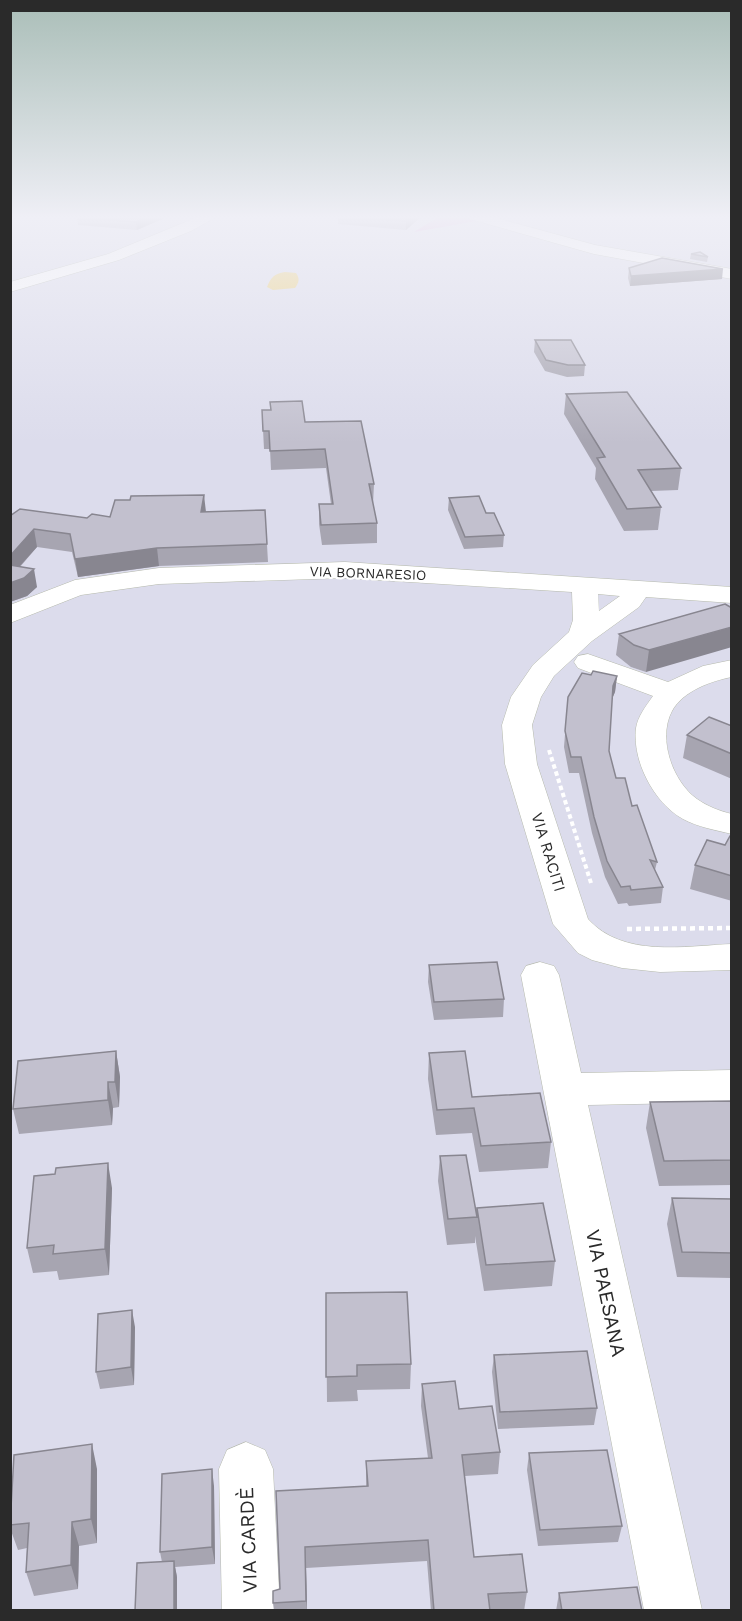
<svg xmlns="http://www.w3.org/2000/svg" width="742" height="1621" font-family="'Work Sans',sans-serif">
<rect width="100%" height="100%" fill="#dcdcec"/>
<path fill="#e298d8" d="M 440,216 L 468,216 L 482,220 L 414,232 Z"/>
<path fill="#eece6f" d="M 285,272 L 296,273 C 300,279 299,282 295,288 L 273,290 L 267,287 C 271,277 274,274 285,272 Z"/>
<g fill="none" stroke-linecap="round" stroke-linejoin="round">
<defs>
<path id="minor" d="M 200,216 L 218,216 L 191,231 L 119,260 L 10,292 L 10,282 L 108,254 Z
M 468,216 L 489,216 L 595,245 L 732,269 L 732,279 L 594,254 L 470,219 Z
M 345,562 L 732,587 L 732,603 L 646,597 L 639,607 L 592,641 L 554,676 L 541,697 L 532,725 L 537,764 L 588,919 C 623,958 684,946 732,944 L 732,970 L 660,972 L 622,968 L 592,960 L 578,953 L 553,924 L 505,764 L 502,725 L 511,697 L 533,665 L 569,632 L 573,620 L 572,592 L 345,578 L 159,584 L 81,595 L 10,623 L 10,605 L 75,580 L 159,568 ZM 598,594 L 620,596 L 599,611 Z
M 588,654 L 668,682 L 703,666 L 732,660 L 732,677 C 711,681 683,691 672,711 C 657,739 673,782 697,799 C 707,806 719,811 732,814 L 732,834 C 715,830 698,827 683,819 C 654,803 632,761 636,728 C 638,716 646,706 653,696 L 578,668 L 574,662 L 578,656 Z
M 540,962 L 554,966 L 559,975 L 581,1073 L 732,1070 L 732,1102 L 588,1105 L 702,1610 L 644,1610 L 521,975 L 526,966 Z
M 246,1442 L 265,1450 L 273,1469 L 280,1610 L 222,1610 L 219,1469 L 227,1450 Z"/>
</defs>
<use href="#minor" stroke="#b6baac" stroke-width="1"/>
<path stroke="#fff" stroke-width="4" stroke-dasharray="4.5 3" stroke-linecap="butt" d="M 549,750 L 591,883"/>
<path stroke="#fff" stroke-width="4.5" stroke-dasharray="5 4" stroke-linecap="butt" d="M 627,929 L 732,928"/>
<use href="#minor" fill="#fff" fill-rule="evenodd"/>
</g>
<path fill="#a7a5b1" d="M 79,216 L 169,216 L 137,230 L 78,225 L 77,217 Z
M 338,216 L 422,216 L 406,230 L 338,224 Z
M 691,254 L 708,257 L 707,262 L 690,259 Z
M 629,268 L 722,279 L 630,286 L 628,278 Z
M 535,340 L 585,365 L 584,376 L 567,377 L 545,371 L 534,352 Z
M 566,394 L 681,468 L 678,490 L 651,491 L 661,507 L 658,530 L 624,531 L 595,479 L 596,468 L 564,414 Z
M 262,410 L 305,422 L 374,484 L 373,504 L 377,523 L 377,543 L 322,545 L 319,524 L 319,504 L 331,504 L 326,468 L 271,470 L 270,449 L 264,449 Z
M 449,498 L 486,513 L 504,535 L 503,547 L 464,549 L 448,510 Z
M 265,510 L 268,562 L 159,566 L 78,577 L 72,552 L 37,547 L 20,567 L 37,587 L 27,596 L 10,602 L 10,516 L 87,518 Z
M 725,604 L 646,672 L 631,667 L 616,655 L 619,634 Z
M 591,675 L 617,676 L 615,692 L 612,699 L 609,751 L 616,778 L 632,806 L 657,862 L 655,870 L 663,887 L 661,903 L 629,906 L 627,903 L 618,904 L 605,877 L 592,833 L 579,773 L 569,773 L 564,747 L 568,697 Z
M 732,726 L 732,779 L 683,758 L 687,735 Z
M 732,836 L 732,901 L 690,889 L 695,865 L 725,845 Z
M 429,965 L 504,999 L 503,1017 L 434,1020 L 428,982 Z
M 116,1051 L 120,1077 L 119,1107 L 113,1108 L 112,1125 L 19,1134 L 13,1109 Z
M 429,1053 L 472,1097 L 551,1142 L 548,1168 L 479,1172 L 472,1133 L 436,1135 L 428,1079 Z
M 732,1101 L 732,1185 L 659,1186 L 646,1128 L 650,1102 Z
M 440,1156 L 476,1215 L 477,1208 L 555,1261 L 552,1286 L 484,1291 L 475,1236 L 475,1243 L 447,1245 L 438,1181 Z
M 112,1188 L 109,1275 L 59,1280 L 57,1271 L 33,1273 L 27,1248 Z
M 672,1198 L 732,1199 L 732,1278 L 677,1277 L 667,1224 Z
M 326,1293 L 411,1364 L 410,1389 L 357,1390 L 358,1401 L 327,1402 Z
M 135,1327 L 134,1385 L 100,1389 L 96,1372 Z
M 494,1355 L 597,1408 L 594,1425 L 498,1429 L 492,1372 Z
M 422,1384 L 459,1409 L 500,1452 L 498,1474 L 465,1476 L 474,1557 L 527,1592 L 524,1611 L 431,1611 L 427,1561 L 306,1568 L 307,1611 L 274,1611 L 273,1603 L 280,1589 L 276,1491 L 366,1486 L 366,1461 L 428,1458 L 421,1406 Z
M 529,1453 L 622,1526 L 618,1542 L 538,1546 L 527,1470 Z
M 97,1469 L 97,1543 L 79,1546 L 78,1589 L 34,1596 L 26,1572 L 27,1548 L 18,1550 L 10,1528 L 10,1512 Z
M 214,1486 L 215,1564 L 175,1567 L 177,1577 L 162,1562 L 160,1552 Z
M 559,1593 L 642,1611 L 556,1611 Z"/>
<path fill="#888690" d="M 151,216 L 169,216 L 137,230 L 136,222 Z
M 412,216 L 422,216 L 406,230 L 406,221 Z
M 723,269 L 722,279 L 630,286 L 631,276 Z
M 204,495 L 206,512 L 201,512 Z
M 34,529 L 37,547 L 10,577 L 10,556 Z
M 157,548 L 159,566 L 78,577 L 75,559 Z
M 34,569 L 37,587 L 27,596 L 10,602 L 10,583 Z
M 732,627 L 732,647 L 646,672 L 649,650 Z
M 617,676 L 615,692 L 611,701 L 613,686 Z
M 116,1051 L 120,1077 L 119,1107 L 115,1082 Z
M 108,1082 L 113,1108 L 112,1125 L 108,1100 Z
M 108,1163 L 112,1188 L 109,1275 L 105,1249 Z
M 132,1310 L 135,1327 L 134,1385 L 131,1367 Z
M 92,1444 L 97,1469 L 97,1543 L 91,1519 Z
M 212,1469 L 214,1486 L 215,1564 L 212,1547 Z
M 72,1522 L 79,1546 L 78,1589 L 71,1565 Z
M 305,1547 L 306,1568 L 307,1611 L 306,1601 Z
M 174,1561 L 177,1577 L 177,1611 L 174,1611 Z"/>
<path fill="#c2c0ce" stroke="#888690" stroke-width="1.5" d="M 79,216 L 151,216 L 136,222 L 77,217 Z
M 344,216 L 412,216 L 406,221 Z
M 700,252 L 708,257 L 691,254 Z
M 662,258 L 723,269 L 631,276 L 629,268 Z
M 535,340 L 571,340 L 585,365 L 568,365 L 546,360 Z
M 627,392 L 681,468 L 638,470 L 661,507 L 627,509 L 597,458 L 605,457 L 566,394 Z
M 302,401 L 305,422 L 361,421 L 374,484 L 369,484 L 377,523 L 321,525 L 319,504 L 333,504 L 325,449 L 270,451 L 269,431 L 263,431 L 262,410 L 271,410 L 270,402 Z
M 204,495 L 201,512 L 265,510 L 267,544 L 157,548 L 75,559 L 70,534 L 34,529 L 10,556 L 10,516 L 20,509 L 87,518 L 92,514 L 110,517 L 115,500 L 130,500 L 131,496 Z
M 479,496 L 486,513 L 494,513 L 504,535 L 465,537 L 449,498 Z
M 10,565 L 34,569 L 24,578 L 10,583 Z
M 725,604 L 732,608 L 732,627 L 649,650 L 634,645 L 619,634 Z
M 593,671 L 617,676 L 613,686 L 609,751 L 616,778 L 625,778 L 632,806 L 637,805 L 657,862 L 650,860 L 663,887 L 631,890 L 630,886 L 621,887 L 607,861 L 594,817 L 581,757 L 571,757 L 565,731 L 568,697 L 582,673 L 591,675 Z
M 709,717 L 732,726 L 732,754 L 687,735 Z
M 730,836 L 732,836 L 732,876 L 695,865 L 707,840 L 725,845 Z
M 497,962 L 504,999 L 434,1002 L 429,965 Z
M 116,1051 L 115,1082 L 108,1082 L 108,1100 L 13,1109 L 18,1061 Z
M 465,1051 L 472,1097 L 540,1093 L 551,1142 L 481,1146 L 474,1108 L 437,1110 L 429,1053 Z
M 732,1101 L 732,1160 L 664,1161 L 650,1102 Z
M 466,1155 L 477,1217 L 448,1219 L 440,1156 Z
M 108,1163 L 105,1249 L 53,1254 L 54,1245 L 27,1248 L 34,1176 L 55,1174 L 56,1168 Z
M 672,1198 L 732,1199 L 732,1253 L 682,1252 Z
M 543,1203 L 555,1261 L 486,1265 L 477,1208 Z
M 407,1292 L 411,1364 L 357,1365 L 357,1376 L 326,1377 L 326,1293 Z
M 132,1310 L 131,1367 L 96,1372 L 98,1314 Z
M 587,1351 L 597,1408 L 500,1412 L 494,1355 Z
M 455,1381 L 459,1409 L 492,1406 L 500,1452 L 462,1455 L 474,1557 L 522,1554 L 527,1592 L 488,1594 L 490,1611 L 434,1611 L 428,1540 L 305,1547 L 306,1601 L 273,1603 L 273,1591 L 280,1589 L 276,1491 L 368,1486 L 366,1461 L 432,1458 L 422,1384 Z
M 92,1444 L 91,1519 L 72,1522 L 71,1565 L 26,1572 L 29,1523 L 10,1525 L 14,1455 Z
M 607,1450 L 622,1526 L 540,1530 L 529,1453 Z
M 212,1469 L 212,1547 L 160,1552 L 162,1474 Z
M 174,1561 L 174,1611 L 135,1611 L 137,1563 Z
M 637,1587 L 642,1611 L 562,1611 L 559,1593 Z"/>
<linearGradient id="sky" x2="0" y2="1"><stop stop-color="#aabeb8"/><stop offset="0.49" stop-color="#efeff6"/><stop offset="1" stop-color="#efeff6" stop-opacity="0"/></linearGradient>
<rect width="742" height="443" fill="url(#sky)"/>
<g text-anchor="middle" stroke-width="4.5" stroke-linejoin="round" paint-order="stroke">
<g font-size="14" fill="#2a2a2a" stroke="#fff">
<text transform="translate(368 573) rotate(2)" y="5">VIA BORNARESIO</text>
</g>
<g font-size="16" fill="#2a2a2a" stroke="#fff">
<text transform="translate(549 852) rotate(73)" y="6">VIA RACITI</text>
</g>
<g font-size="20" fill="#2a2a2a" stroke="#fff">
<text transform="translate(606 1293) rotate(78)" y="7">VIA PAESANA</text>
<text transform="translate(248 1540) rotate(-92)" y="7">VIA CARDÈ</text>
</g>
</g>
<rect width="742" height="1621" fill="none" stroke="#2a2a2a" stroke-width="24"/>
</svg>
